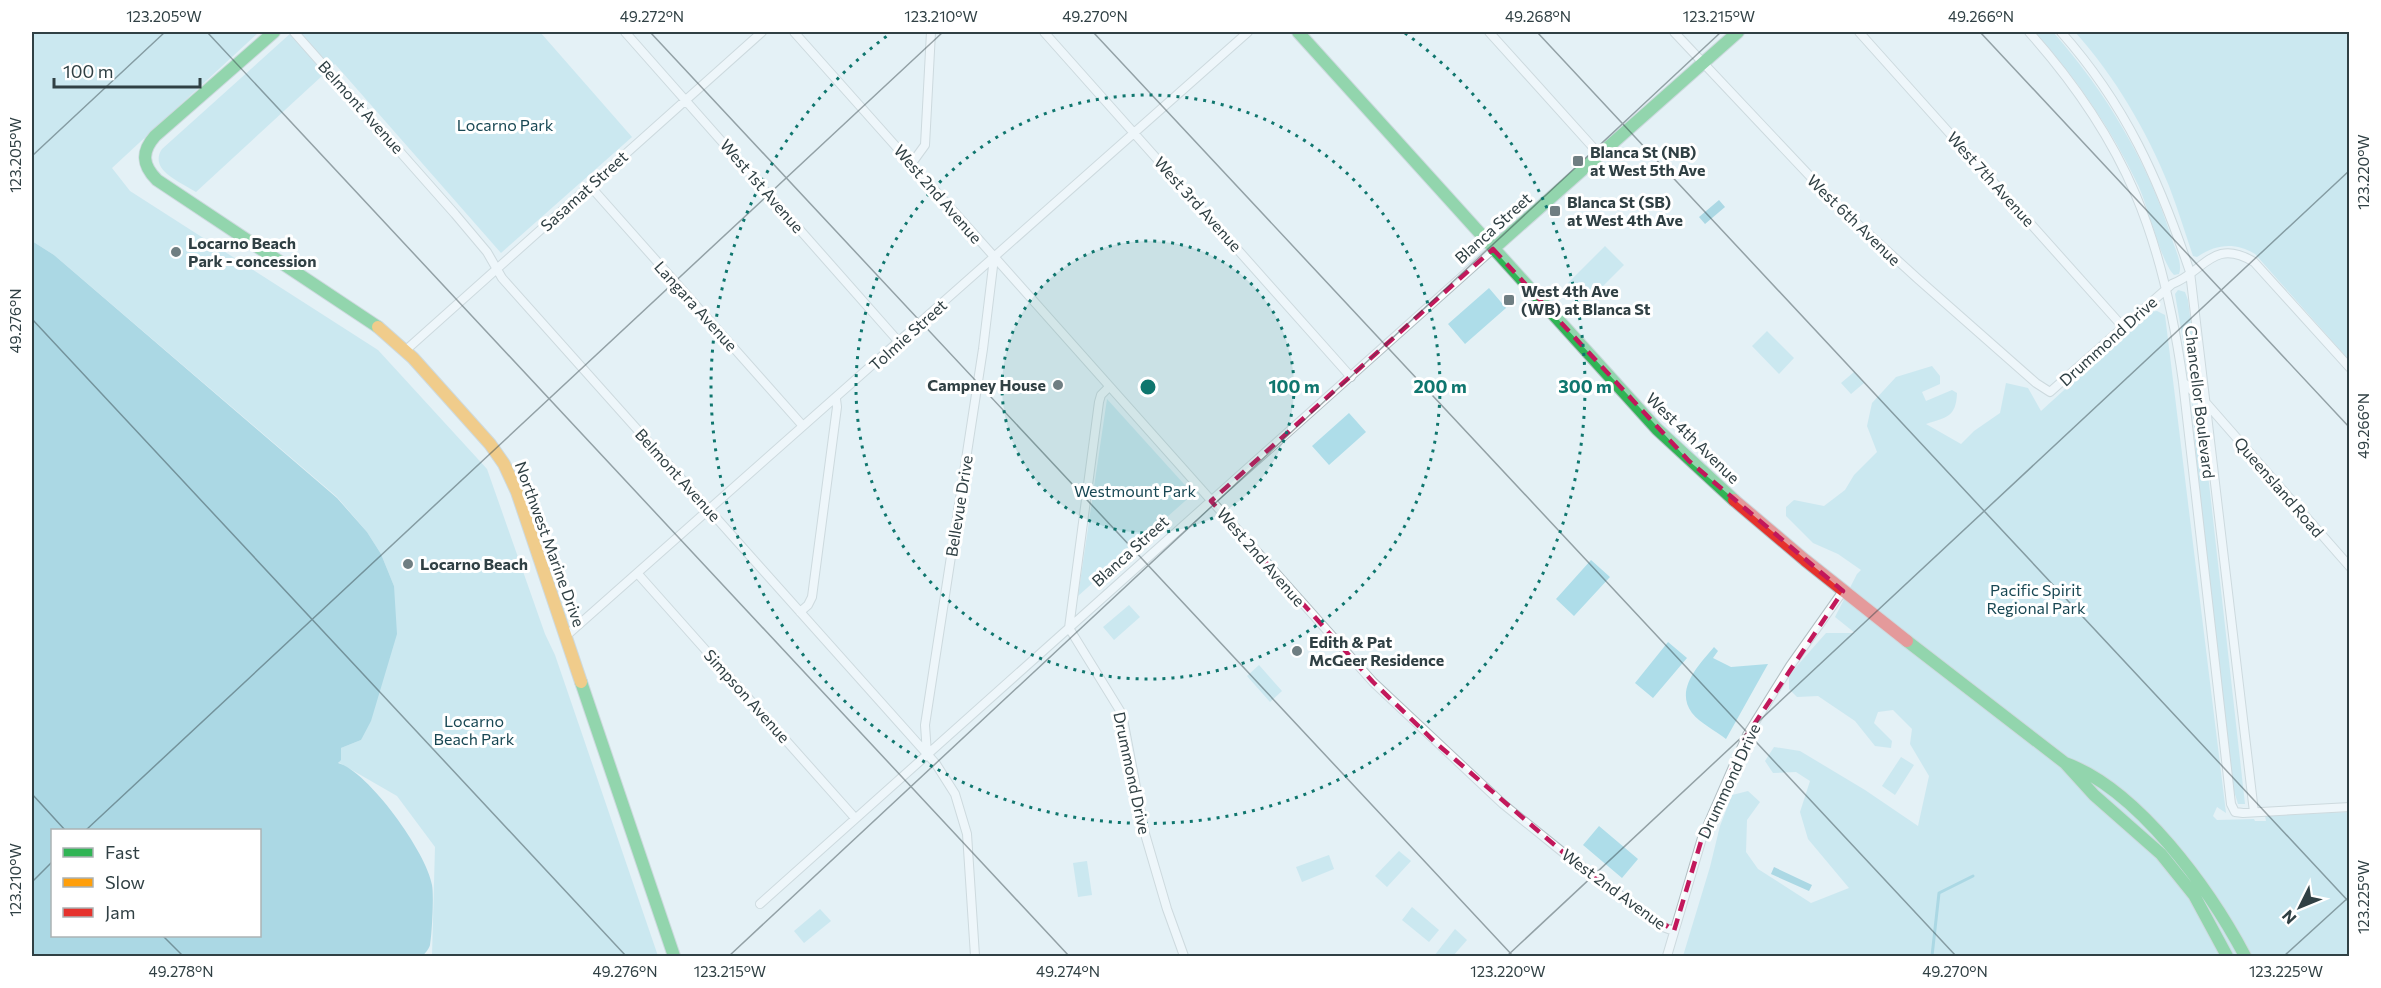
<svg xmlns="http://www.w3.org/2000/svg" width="2381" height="988" font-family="Commissioner,sans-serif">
<rect width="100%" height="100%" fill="#e4f1f5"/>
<path fill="#aedde9" d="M 32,32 L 259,32 L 112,168 L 130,191 L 378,350 L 400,374 L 487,469 L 545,634 L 555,655 L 658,956 L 432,956 L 435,847 L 397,796 L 338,762 L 341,759 L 341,748 L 361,740 L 394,586 L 381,554 L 367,532 L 337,497 L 54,255 L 32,241 Z
M 292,32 L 540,32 L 632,137 L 501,253 L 335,64 L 196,192 C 181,182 148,170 162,149 Z
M 2035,32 L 2053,32 C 2106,92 2148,162 2172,239 C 2175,249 2183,264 2179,274 L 2174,275 C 2161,262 2148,206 2138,185 C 2111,128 2076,78 2035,32 Z
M 2075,32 L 2349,32 L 2349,360 L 2255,254 C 2235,242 2216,244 2197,257 L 2193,256 C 2185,233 2178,209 2169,186 C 2147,131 2114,75 2075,32 Z
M 1605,246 L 1624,265 L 1586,303 L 1567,284 Z
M 1489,288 L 1506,308 L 1465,344 L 1448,324 Z
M 2178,290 L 2185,292 L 2188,300 L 2197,372 L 2193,378 L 2188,369 L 2175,294 Z
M 2157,311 L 2165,315 L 2226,813 L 2217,807 L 2213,816 L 2217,820 L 2254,819 L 2255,821 L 2266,821 L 2265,816 L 2349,812 L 2349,956 L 1683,956 L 1710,867 L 1720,826 L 1732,795 L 1748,791 L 1760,802 L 1747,820 L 1746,852 L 1758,869 L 1811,903 L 1849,888 L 1808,839 L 1800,812 L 1810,781 L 1796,772 L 1773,773 L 1765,761 L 1774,747 L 1800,751 L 1865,790 L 1918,826 L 1929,776 L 1910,744 L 1912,729 L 1893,710 L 1878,712 L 1874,723 L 1892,741 L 1891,748 L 1875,746 L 1855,721 L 1818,696 L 1797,697 L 1789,689 L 1789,675 L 1826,633 L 1855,633 L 1835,617 L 1857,574 L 1861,570 L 1838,554 L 1813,543 L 1786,516 L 1786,507 L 1794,500 L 1824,506 L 1845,490 L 1854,475 L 1877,452 L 1867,426 L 1872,403 L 1896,377 L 1932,366 L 1940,376 L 1940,384 L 1922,392 L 1926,401 L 1952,390 L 1957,393 C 1956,418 1946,417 1926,424 L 1961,444 L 1974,431 L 2000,413 L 2006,383 L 2028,388 L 2041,411 L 2150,312 Z
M 1767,331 L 1794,358 L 1779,374 L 1752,346 Z
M 1854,372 L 1864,383 L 1851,394 L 1841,383 Z
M 1107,399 L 1193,494 L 1078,596 Z
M 2192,404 L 2201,412 L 2245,804 L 2238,804 L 2234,791 L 2198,480 Z
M 1349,413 L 1366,432 L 1329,465 L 1312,446 Z
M 1591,560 L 1610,577 L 1574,616 L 1556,599 Z
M 1129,605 L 1140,617 L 1114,640 L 1103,627 Z
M 1668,642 L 1687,658 L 1653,698 L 1635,683 Z
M 1714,647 L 1718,651 L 1713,658 L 1731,667 L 1768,664 L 1726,739 C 1716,731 1700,723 1692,713 C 1674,689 1700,664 1714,647 Z
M 1259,665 L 1282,691 L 1270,702 L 1247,676 Z
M 1901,757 L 1914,765 L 1895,795 L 1882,786 Z
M 1599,826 L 1638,859 L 1622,878 L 1583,845 Z
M 1399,851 L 1411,861 L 1387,887 L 1375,876 Z
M 1329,855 L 1334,869 L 1302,882 L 1296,867 Z
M 1087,861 L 1092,895 L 1078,897 L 1073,863 Z
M 1412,907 L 1439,930 L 1429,942 L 1402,920 Z
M 820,909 L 831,921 L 804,943 L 794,931 Z
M 1455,929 L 1467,940 L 1453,956 L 1434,956 Z"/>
<path fill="#67bace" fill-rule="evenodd" d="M 1719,200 L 1725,207 L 1705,224 L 1699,217 Z
M 32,241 L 54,255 L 337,498 L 367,532 L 381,554 L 394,586 L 397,634 L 371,721 L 361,740 L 341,748 L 341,760 L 338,763 C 368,771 427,853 432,885 C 434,894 432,935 430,945 C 429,949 425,953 423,956 L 32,956 ZM 52,830 L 260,830 L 260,936 L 52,936 Z
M 1774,867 L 1812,885 L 1809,891 L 1771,874 Z"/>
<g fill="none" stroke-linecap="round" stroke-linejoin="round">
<path stroke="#67bace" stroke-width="3" d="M 1932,956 L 1939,893 L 1973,876"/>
<defs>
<path id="street" d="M 294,32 L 455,214 L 487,252 L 502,278 L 936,764 L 955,794 L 967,834 L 975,956
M 625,32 L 899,342
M 794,32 L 1373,682 L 1503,804 L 1565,854 L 1663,927 L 1674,931
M 1044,32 L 1351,377
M 1489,32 L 1599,154
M 1674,32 L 1839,207 L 1918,279 L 2036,383 L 2050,392 L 2172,284 C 2204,272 2213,237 2254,262 L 2350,368
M 1859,32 L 2123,327
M 2029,32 C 2127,142 2163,237 2183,382 L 2231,804 L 2235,812 L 2243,813 L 2350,807
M 2061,32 C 2126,105 2159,180 2190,272 L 2254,812
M 912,163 L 925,145 L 931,32
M 590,186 L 803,426
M 406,350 L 762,32
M 2183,382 L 2207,404 L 2350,567
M 1109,387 L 1101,395 L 1099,402 L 1069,628 L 1122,714 L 1145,834 L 1167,909 L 1184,956
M 638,574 L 855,818
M 800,612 L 808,605 L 812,597 L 837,407 L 836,399
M 566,636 L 1248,32
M 927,754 L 925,725 L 983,349 L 994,258
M 760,904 L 1493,249
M 1667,956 L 1702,838 L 1747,735 L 1790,666 L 1843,591"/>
<path id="fast" d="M 274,32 L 155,136 C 141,152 142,165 157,180 L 378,327
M 1298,32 L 1657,429 L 1734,500
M 1493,249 L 1738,32
M 1907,641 L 2065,763 L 2094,795 L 2161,854 L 2194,895 L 2227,956
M 581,682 L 674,956
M 2065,763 C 2138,789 2210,890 2245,956"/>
<path id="slow" d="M 378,327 L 413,358 L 490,444 L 504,464 L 517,492 L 581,682"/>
<path id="jam" d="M 1734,500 L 1805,560 L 1907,641"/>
</defs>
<use href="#street" stroke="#b1bec2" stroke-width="10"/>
<use href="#fast" stroke="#b1bec2" stroke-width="14"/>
<use href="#slow" stroke="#b1bec2" stroke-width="14"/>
<use href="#jam" stroke="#b1bec2" stroke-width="14"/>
<use href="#street" stroke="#fbfdfe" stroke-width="8"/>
<use href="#fast" stroke="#30b455" stroke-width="12"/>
<use href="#slow" stroke="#ff9f0a" stroke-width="12"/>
<use href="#jam" stroke="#e5322d" stroke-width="12"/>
</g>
<path d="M0 0H2381V988H0ZM 1493,249 L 1689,461 L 1843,591 L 1747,735 L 1702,838 L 1674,931 L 1565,854 L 1436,743 L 1373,682 L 1211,501 Z" fill="#e4f1f5" fill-opacity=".55" fill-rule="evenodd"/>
<path fill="none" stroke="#c2185b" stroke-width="4.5" stroke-dasharray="12 8" stroke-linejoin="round" d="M 1493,249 L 1689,461 L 1843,591 L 1747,735 L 1702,838 L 1674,931 L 1565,854 L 1436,743 L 1373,682 L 1211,501 Z"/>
<path fill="none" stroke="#304044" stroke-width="1.5" stroke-opacity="0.45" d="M 207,32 L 1069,956M 650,32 L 1513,956M 1093,32 L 1956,956M 1537,32 L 2350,903M 1980,32 L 2350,428M 32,156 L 165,32M 32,319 L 626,956M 32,794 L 65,830M 86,830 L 943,32M 32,882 L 52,862M 163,936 L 183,956M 729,956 L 1721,32M 1507,956 L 2350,170M 2284,956 L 2350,896"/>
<circle cx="1148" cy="387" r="146" fill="#0f766e" fill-opacity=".12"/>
<g fill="none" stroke="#0f766e" stroke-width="3" stroke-dasharray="3 6">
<circle cx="1148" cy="387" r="146"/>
<circle cx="1148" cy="387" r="292"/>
<path d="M1405 33A437 437 0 1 1 891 33"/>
</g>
<g fill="#6f7e82" stroke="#fff" stroke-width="2">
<rect x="1572" y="155" width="12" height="12" rx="3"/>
<rect x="1549" y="205" width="12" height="12" rx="3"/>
<circle cx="176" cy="252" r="6"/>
<rect x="1503" y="294" width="12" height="12" rx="3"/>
<circle cx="1058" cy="385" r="6"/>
<circle cx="408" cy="564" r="6"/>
<circle cx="1297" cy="651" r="6"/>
</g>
<g text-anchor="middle" stroke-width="6" stroke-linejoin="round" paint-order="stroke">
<g font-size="16" fill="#304044" stroke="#fff">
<text transform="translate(361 107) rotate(48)" y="6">Belmont Avenue</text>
<text transform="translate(1991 179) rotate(48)" y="6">West 7th Avenue</text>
<text transform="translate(762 186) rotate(49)" y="6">West 1st Avenue</text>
<text transform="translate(584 191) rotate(-42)" y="6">Sasamat Street</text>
<text transform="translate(938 194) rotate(49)" y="6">West 2nd Avenue</text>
<text transform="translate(1198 204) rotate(48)" y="6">West 3rd Avenue</text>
<text transform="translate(1854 220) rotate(44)" y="6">West 6th Avenue</text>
<text transform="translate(1493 228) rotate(-42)" y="6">Blanca Street</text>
<text transform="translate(696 306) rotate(48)" y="6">Langara Avenue</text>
<text transform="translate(908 335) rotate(-42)" y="6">Tolmie Street</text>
<text transform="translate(2108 341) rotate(-42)" y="6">Drummond Drive</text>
<text transform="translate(2200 402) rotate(83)" y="6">Chancellor Boulevard</text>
<text transform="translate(1693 438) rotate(44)" y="6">West 4th Avenue</text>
<text transform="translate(678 475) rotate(48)" y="6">Belmont Avenue</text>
<text transform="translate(2279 487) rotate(49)" y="6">Queensland Road</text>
<text transform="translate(959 506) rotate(-81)" y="6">Bellevue Drive</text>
<text transform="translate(550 544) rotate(70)" y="6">Northwest Marine Drive</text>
<text transform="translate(1130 551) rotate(-42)" y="6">Blanca Street</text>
<text transform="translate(1261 557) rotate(49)" y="6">West 2nd Avenue</text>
<text transform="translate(747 696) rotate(48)" y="6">Simpson Avenue</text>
<text transform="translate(1132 773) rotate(78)" y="6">Drummond Drive</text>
<text transform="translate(1729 781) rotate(-65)" y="6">Drummond Drive</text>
<text transform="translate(1614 889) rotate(36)" y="6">West 2nd Avenue</text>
</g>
<g font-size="16" fill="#184753" stroke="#fff">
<text x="505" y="131">Locarno Park</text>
<text x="1135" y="497">Westmount Park</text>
<text x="2036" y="596">Pacific Spirit<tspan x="2036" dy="18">Regional Park</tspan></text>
<text x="474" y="727">Locarno<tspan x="474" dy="18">Beach Park</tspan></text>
</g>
<g font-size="16" font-weight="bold" fill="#304044" stroke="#fff" text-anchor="start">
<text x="1590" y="158">Blanca St (NB)<tspan x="1590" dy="18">at West 5th Ave</tspan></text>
<text x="1567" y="208">Blanca St (SB)<tspan x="1567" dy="18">at West 4th Ave</tspan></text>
<text x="188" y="249">Locarno Beach<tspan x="188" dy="18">Park - concession</tspan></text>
<text x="1521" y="297">West 4th Ave<tspan x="1521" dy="18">(WB) at Blanca St</tspan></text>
<text x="1046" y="391" text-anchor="end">Campney House</text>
<text x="420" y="570">Locarno Beach</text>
<text x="1309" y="648">Edith &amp; Pat<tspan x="1309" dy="18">McGeer Residence</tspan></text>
</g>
</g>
<circle cx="1148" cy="387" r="9" fill="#0f766e" stroke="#fff" stroke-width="3"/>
<g font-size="18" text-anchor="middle" font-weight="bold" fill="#0f766e" stroke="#fff" stroke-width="6" stroke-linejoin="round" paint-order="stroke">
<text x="1294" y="393">100 m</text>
<text x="1440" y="393">200 m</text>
<text x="1585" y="393">300 m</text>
</g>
<rect width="2381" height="988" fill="none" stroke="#ffffff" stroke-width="66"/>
<rect x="51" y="829" width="210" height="108" fill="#ffffff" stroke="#acb3b4" stroke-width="1.5"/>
<rect x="63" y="848" width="30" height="9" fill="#30b455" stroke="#acb3b4" stroke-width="1.5"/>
<text x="105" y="859" font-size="18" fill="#304044">Fast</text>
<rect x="63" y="878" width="30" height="9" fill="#ff9f0a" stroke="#acb3b4" stroke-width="1.5"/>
<text x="105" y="889" font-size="18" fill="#304044">Slow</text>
<rect x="63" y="908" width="30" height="9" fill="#e5322d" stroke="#acb3b4" stroke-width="1.5"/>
<text x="105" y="919" font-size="18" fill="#304044">Jam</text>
<g transform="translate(2300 907) rotate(227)" stroke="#ffffff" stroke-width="4.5" paint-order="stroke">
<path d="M0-4.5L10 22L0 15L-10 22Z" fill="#304044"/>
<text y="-9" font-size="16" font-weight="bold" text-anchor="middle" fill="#304044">N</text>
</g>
<path d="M54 78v9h146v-9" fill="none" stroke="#304044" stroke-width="3"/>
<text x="63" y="78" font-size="18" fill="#304044" stroke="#ffffff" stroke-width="4.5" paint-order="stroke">100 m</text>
<rect x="33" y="33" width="2315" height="922" fill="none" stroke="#304044" stroke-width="2"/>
<g font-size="15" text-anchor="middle" fill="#304044">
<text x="164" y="22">123.205°W</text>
<text x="652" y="22">49.272°N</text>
<text x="941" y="22">123.210°W</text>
<text x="1095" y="22">49.270°N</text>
<text x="1538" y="22">49.268°N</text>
<text x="1719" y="22">123.215°W</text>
<text x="1981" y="22">49.266°N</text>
<text transform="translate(16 155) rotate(-90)" y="5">123.205°W</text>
<text transform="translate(2364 172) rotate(-90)" y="5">123.220°W</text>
<text transform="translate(16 321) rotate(-90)" y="5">49.276°N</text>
<text transform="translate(2364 426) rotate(-90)" y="5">49.266°N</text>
<text transform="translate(16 880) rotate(-90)" y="5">123.210°W</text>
<text transform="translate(2364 897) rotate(-90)" y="5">123.225°W</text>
<text x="181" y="977">49.278°N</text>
<text x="625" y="977">49.276°N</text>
<text x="730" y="977">123.215°W</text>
<text x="1068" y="977">49.274°N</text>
<text x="1508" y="977">123.220°W</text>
<text x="1955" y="977">49.270°N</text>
<text x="2286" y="977">123.225°W</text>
</g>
</svg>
